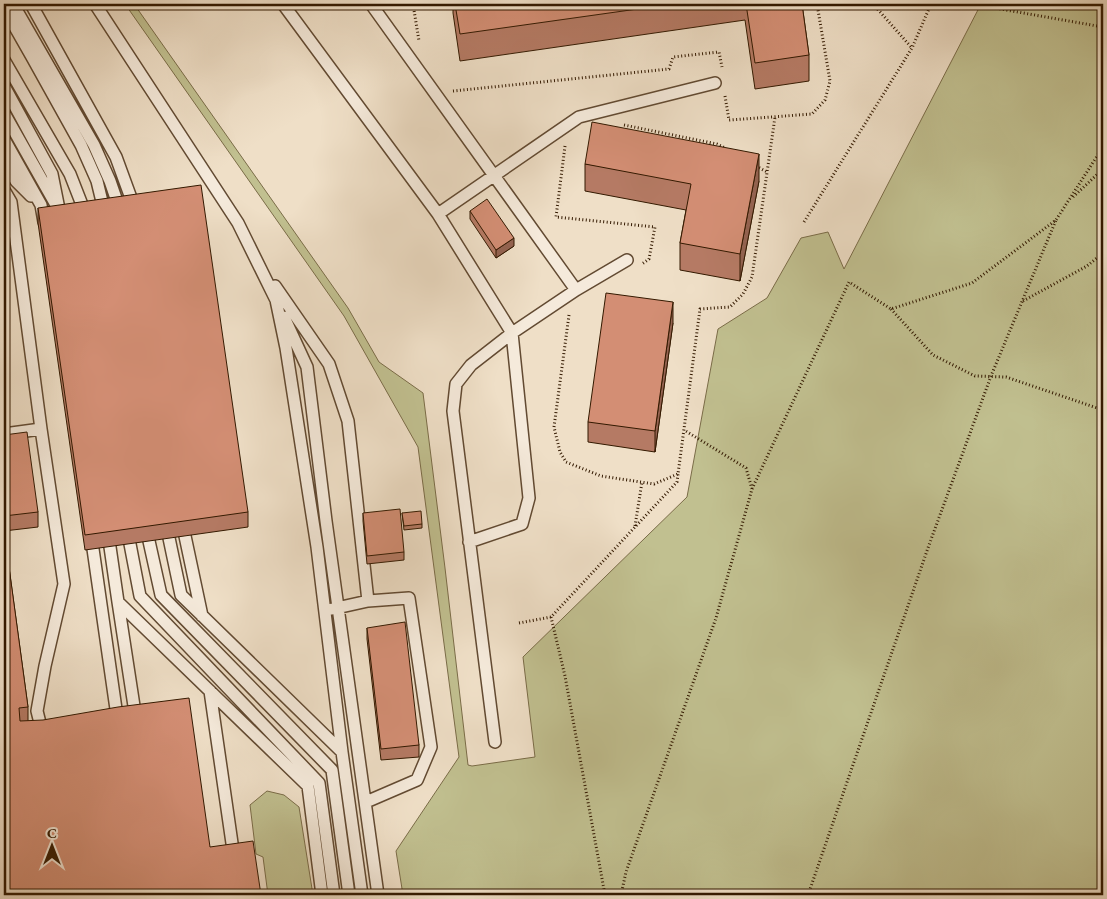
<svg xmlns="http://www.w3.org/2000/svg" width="1107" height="899" font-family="'EB Garamond',serif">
<rect width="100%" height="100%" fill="#efdfc7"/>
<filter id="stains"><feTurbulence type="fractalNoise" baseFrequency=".004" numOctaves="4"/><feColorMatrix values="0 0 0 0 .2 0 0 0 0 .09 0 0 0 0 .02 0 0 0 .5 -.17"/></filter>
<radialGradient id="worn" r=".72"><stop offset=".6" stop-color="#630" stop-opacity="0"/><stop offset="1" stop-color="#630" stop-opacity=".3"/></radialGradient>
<path fill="#c1c090" stroke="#7a6c48" d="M 125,4 L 134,4 L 348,308 L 379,362 L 423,393 L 445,568 L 468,765 L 472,766 L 535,757 L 523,657 L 687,497 L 718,329 L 767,298 L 801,238 L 828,232 L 844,269 L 981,4 L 1103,4 L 1103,895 L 403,895 L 396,851 L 459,757 L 418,447 L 344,316 Z
M 267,791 L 284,795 L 299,807 L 313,895 L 268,895 L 263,857 L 256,854 L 250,805 Z"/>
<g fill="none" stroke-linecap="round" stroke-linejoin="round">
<defs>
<path id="service" d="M 13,4 L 94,145 L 110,181 L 120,210
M 31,4 L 116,157 L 135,209
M 95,4 L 238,223 L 276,300 L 286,348 L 317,547 L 342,752
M 283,4 L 438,214 L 512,333 L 529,498 L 522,524 L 469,542
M 371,4 L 576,290
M 4,8 L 32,57 L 81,145 L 97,181 L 105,214
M 4,60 L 70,174 L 86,215
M 4,86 L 52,174 L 61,219
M 4,113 L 55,203
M 4,139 L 41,205 L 44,222
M 4,160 L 16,181 L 31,196
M 4,190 L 11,202 L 41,429 L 64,584 L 45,666 L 37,711 L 43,735
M 438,214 L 579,117 L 715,83
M 275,286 L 329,364 L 348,421 L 368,601 L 409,598 L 431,747 L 417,780 L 366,802
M 284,317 L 307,367 L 326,521 L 378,895
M 4,434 L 41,429
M 185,536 L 202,616
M 169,538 L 181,595 L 342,752 L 362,895
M 149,541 L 161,595 L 332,770 L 349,895
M 130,544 L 140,596 L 319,783 L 334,895
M 110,547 L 118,602 L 308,786 L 322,895
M 93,549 L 118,723
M 118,602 L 136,719
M 332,609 L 368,601
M 210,691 L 234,857
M 495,742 L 453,411 L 456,384 L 471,365 L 512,333 L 576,290 L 627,260"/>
</defs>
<use href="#service" stroke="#624a32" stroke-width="14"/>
<path stroke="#331900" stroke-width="3" stroke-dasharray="1 2.5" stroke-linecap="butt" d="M 413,4 L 419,41
M 873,4 L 912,48
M 972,4 L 1103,27
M 453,91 L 669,69 L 673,57 L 719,52 L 722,67
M 725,96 L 729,120 L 812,114 L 825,100 L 830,81 L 817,4
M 624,125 L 717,144 L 725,148
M 565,146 L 556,217 L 655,227 L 649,259 L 642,264
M 756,166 L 767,172
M 1073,197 L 1103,169
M 804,222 L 912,48 L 931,4
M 1023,301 L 1087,266 L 1103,253
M 891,309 L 933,355 L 975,376 L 1006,377 L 1103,410
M 569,315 L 554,427 L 560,452 L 566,462 L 601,476 L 654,484 L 678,474 L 700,309 L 730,307 L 743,294 L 752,277 L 775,117
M 752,489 L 849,282 L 891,309 L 972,283 L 1056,220 L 1103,147
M 635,526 L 642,482
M 551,617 L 565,676 L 605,895
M 519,623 L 551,617 L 677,482 L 678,474
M 621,895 L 626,872 L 716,618 L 752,489 L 746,468 L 684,430
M 808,895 L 929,545 L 991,376 L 1056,220"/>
<use href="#service" stroke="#f5eadb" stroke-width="11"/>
</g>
<path fill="#b57a64" stroke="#331900" d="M 453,4 L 802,4 L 809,55 L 809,81 L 755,89 L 745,20 L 460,61 L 453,13 Z
M 585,164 L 759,181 L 740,281 L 680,270 L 680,243 L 686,210 L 585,191 Z
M 38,208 L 248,512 L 248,527 L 85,550 L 38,223 Z
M 470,211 L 514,246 L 496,258 L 470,219 Z
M 673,323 L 655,452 L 588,442 L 588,422 Z
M 4,435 L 38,512 L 38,527 L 4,531 L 28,707 L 28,721 L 210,847 L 261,895 L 4,895 Z
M 363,513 L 404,552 L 404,560 L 367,564 L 363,521 Z
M 402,513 L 422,524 L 422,528 L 404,530 Z
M 367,628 L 419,745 L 419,757 L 381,760 L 367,639 Z"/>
<path fill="#946351" stroke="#331900" d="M 759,154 L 759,181 L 740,281 L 740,254 Z
M 514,238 L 514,246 L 496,258 L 496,250 Z
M 673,302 L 673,323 L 655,452 L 655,431 Z"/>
<path fill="#d38e74" stroke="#331900" d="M 455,4 L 673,4 L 460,34 Z
M 746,4 L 802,4 L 809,55 L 755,63 Z
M 592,122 L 759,154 L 740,254 L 680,243 L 691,184 L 585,164 Z
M 201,185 L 248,512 L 85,535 L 38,208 Z
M 487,199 L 514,238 L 496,250 L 470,211 Z
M 606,293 L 673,302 L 655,431 L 588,422 Z
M 27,432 L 38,512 L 4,516 L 4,435 Z
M 400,509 L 404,552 L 367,556 L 363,513 Z
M 421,511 L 422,524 L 404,526 L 402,513 Z
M 4,530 L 28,707 L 19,708 L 20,721 L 43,720 L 118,707 L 189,698 L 210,847 L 253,841 L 261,895 L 4,895 Z
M 405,622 L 419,745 L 381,749 L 367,628 Z"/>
<rect width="1107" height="899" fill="none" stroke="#efdfc7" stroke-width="20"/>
<rect x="5" y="5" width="1097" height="889" fill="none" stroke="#331900" stroke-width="2.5"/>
<rect x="10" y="10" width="1087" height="879" fill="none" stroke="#331900"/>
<g transform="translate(52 846)" stroke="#f5eadb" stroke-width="4" paint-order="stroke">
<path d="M0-4L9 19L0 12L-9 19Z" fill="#331900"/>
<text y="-8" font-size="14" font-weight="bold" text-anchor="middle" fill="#331900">С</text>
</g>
<rect width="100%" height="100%" filter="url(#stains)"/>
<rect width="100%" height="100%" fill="url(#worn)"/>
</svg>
